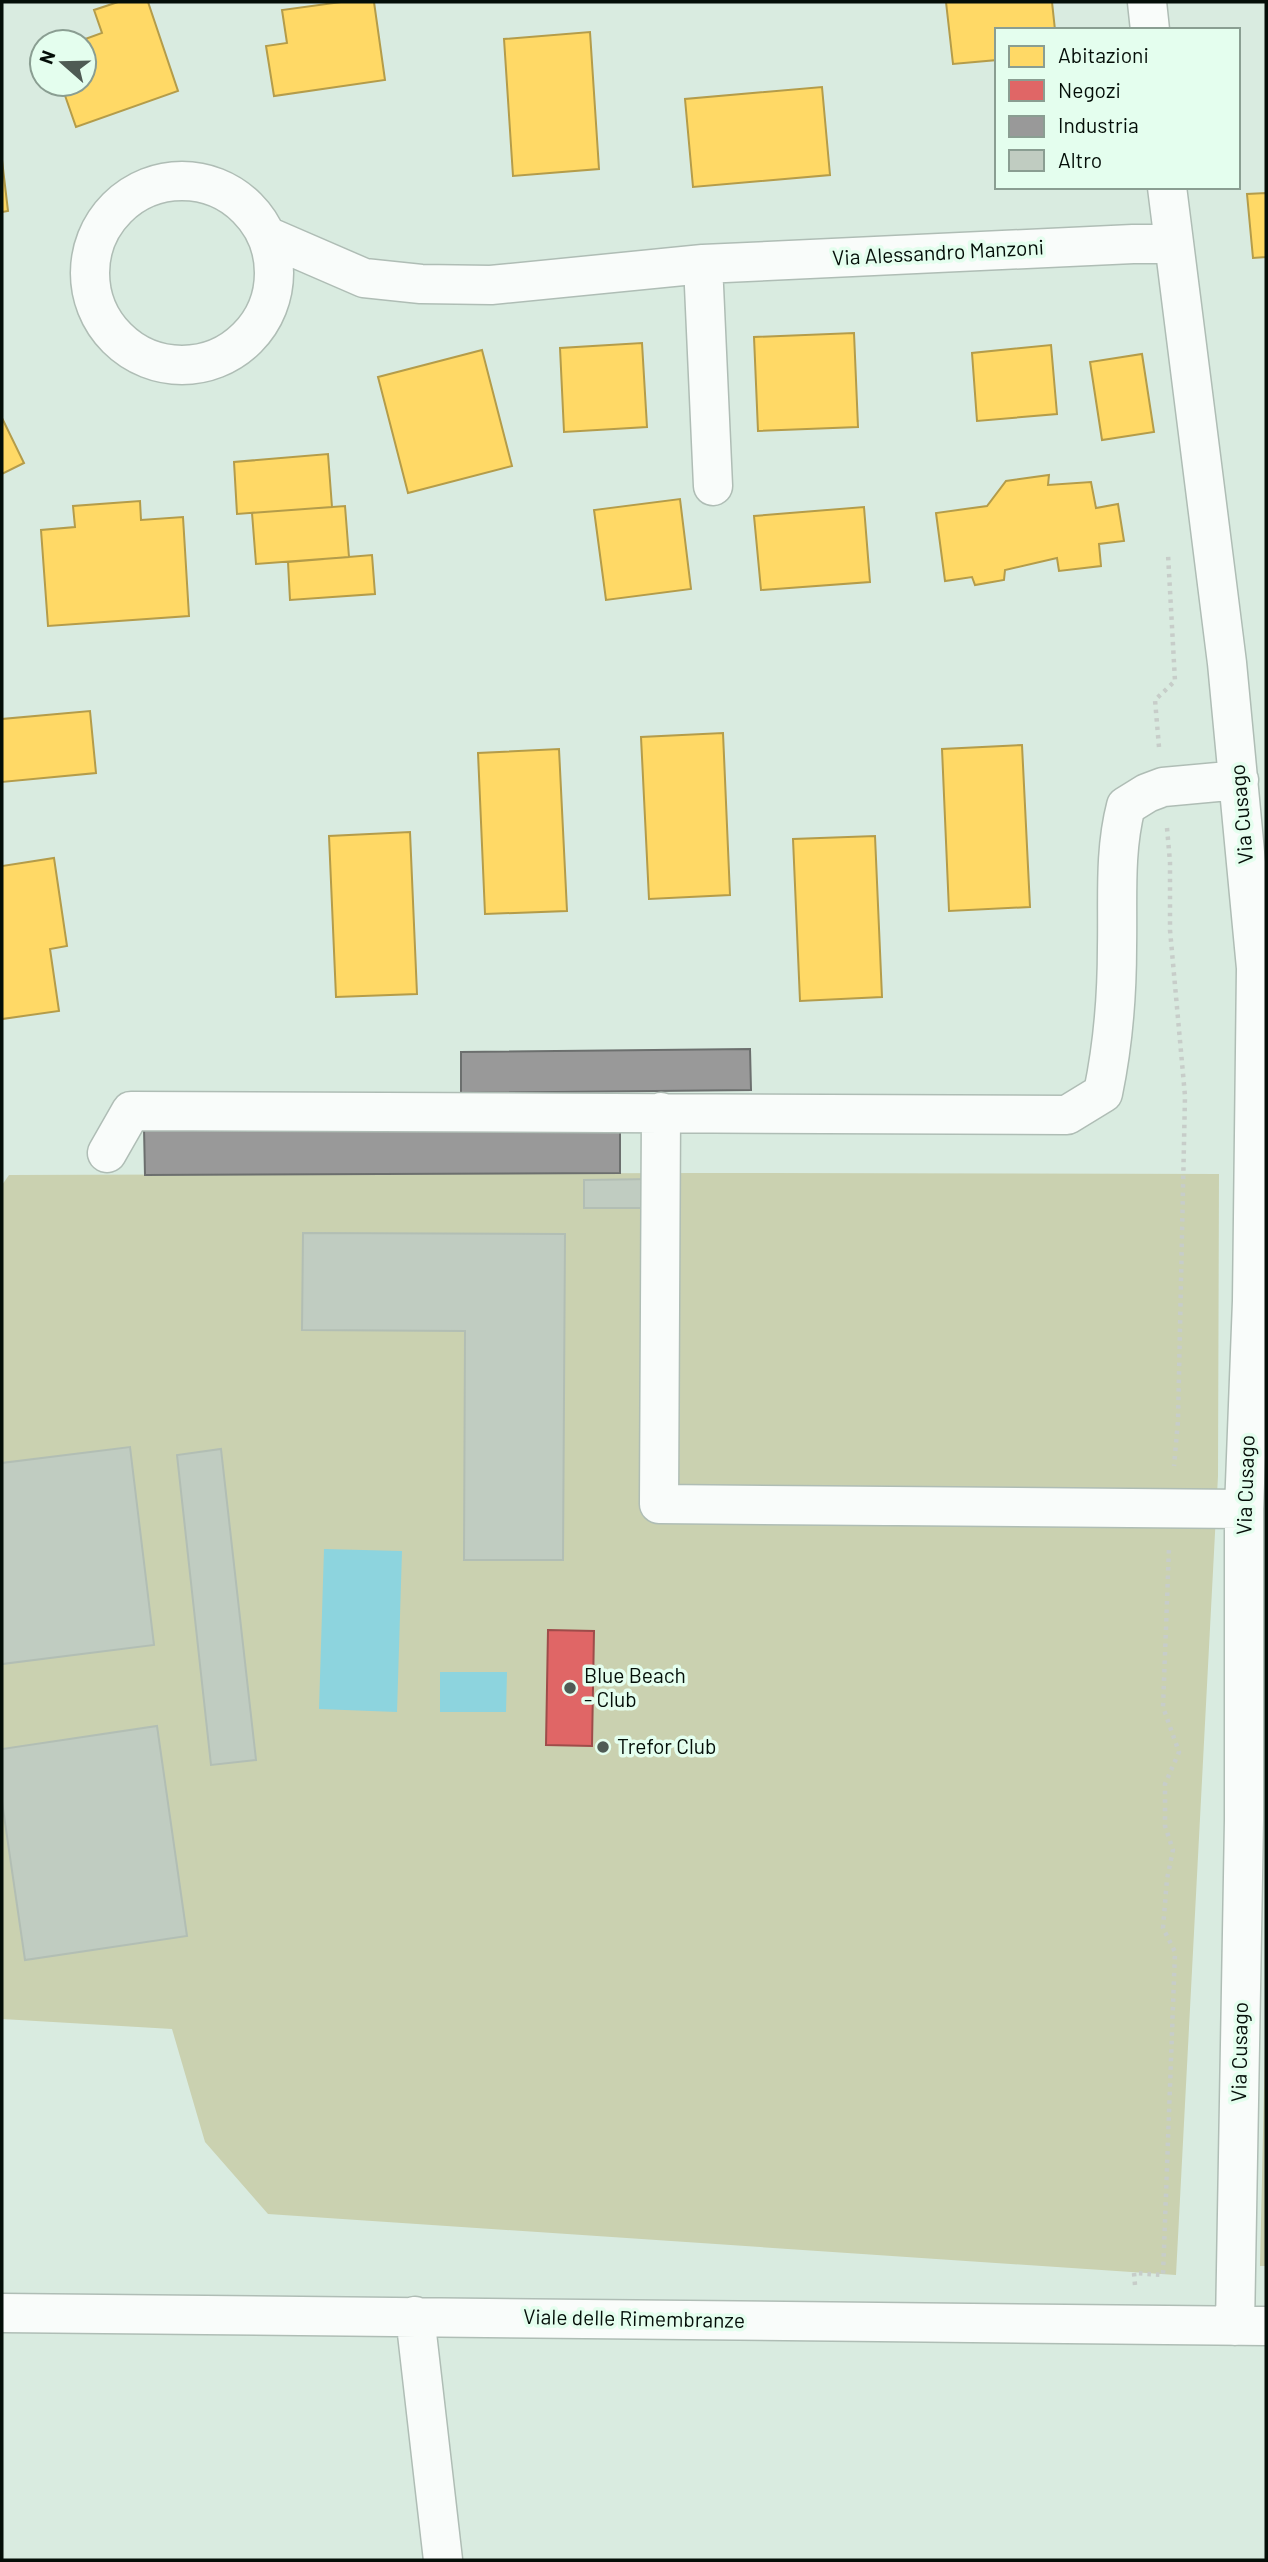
<svg xmlns="http://www.w3.org/2000/svg" width="1268" height="2562" font-family="Barlow,sans-serif">
<rect width="100%" height="100%" fill="#d9ebe0"/>
<path fill="#cad1b0" d="M 701,1173 L 1219,1174 L 1218,1476 L 1176,2275 L 268,2214 L 205,2142 L 172,2029 L 2,2019 L 2,1185 L 9,1175 Z
M 1266,2000 L 1266,2266 L 1260,2266 Z"/>
<path fill="#8dd4de" d="M 324,1549 L 402,1551 L 397,1712 L 319,1709 Z
M 440,1672 L 507,1672 L 506,1712 L 440,1712 Z"/>
<path fill="#ffd966" stroke="#b49c4a" stroke-width="2" d="M 118,2 L 148,2 L 178,91 L 76,127 L 61,84 L 84,84 L 84,42 L 77,42 L 102,33 L 94,10 Z
M 341,2 L 374,2 L 385,80 L 274,96 L 266,46 L 287,43 L 282,10 Z
M 946,2 L 1052,2 L 1055,30 L 997,30 L 997,60 L 953,64 Z
M 590,32 L 599,169 L 513,176 L 504,39 Z
M 822,87 L 830,175 L 693,187 L 685,99 Z
M 2,160 L 8,211 L 2,212 Z
M 1266,193 L 1266,257 L 1253,258 L 1247,194 Z
M 854,333 L 858,427 L 758,431 L 754,337 Z
M 642,343 L 647,427 L 564,432 L 560,348 Z
M 1051,345 L 1057,414 L 977,421 L 972,353 Z
M 482,350 L 512,466 L 408,493 L 378,377 Z
M 1142,354 L 1154,432 L 1102,440 L 1090,362 Z
M 2,418 L 24,463 L 2,474 Z
M 328,454 L 332,507 L 237,514 L 234,462 Z
M 1049,475 L 1048,485 L 1091,482 L 1096,508 L 1118,504 L 1124,541 L 1099,544 L 1101,566 L 1059,571 L 1057,558 L 1005,570 L 1004,580 L 975,585 L 972,577 L 945,581 L 936,513 L 987,506 L 1006,481 Z
M 680,499 L 691,589 L 606,600 L 594,510 Z
M 140,501 L 141,520 L 183,517 L 189,616 L 48,626 L 41,530 L 75,527 L 73,506 Z
M 345,506 L 349,557 L 256,564 L 252,513 Z
M 864,507 L 870,582 L 761,590 L 754,516 Z
M 372,555 L 375,594 L 290,600 L 288,562 Z
M 90,711 L 96,773 L 2,782 L 2,719 Z
M 723,733 L 730,895 L 649,899 L 641,737 Z
M 1022,745 L 1030,907 L 949,911 L 942,749 Z
M 559,749 L 567,911 L 485,914 L 478,753 Z
M 410,832 L 417,994 L 336,997 L 329,836 Z
M 875,836 L 882,997 L 800,1001 L 793,839 Z
M 54,858 L 67,946 L 50,949 L 59,1011 L 2,1019 L 2,866 Z"/>
<path fill="#e06666" stroke="#9e4c4a" stroke-width="2" d="M 548,1630 L 594,1631 L 592,1746 L 546,1745 Z"/>
<path fill="#999" stroke="#6c6f6e" stroke-width="2" d="M 750,1049 L 751,1090 L 461,1093 L 461,1052 Z
M 620,1126 L 620,1173 L 145,1175 L 144,1128 Z"/>
<path fill="#c0ccc1" stroke="#b2beb4" stroke-width="2" d="M 654,1179 L 654,1208 L 584,1208 L 584,1180 Z
M 303,1233 L 565,1234 L 563,1560 L 464,1560 L 465,1331 L 302,1330 Z
M 130,1447 L 154,1645 L 2,1664 L 2,1463 Z
M 221,1449 L 256,1760 L 211,1765 L 177,1455 Z
M 157,1726 L 187,1936 L 25,1960 L 2,1802 L 2,1749 Z"/>
<g fill="none" stroke-linecap="round" stroke-linejoin="round">
<defs>
<path id="minor" d="M 1147,2 L 1150,30
M90 273a92 92 0 1 1 184 0a92 92 0 1 1-184 0Z
M 1167,187 L 1227,663 L 1256,968 L 1252,1301 L 1244,1509 L 1244,1820 L 1235,2326
M 267,236 L 364,278 L 421,284 L 491,285 L 703,264 L 1133,244 L 1174,244
M 703,264 L 713,486
M 661,1112 L 659,1504 L 1244,1509
M 107,1153 L 131,1111 L 1067,1115 L 1103,1093 C 1113,1045 1117,996 1117,947 C 1118,899 1114,852 1126,806 L 1147,793 L 1163,787 L 1239,780
M 2,2313 L 1266,2326
M 415,2316 L 443,2560"/>
</defs>
<use href="#minor" stroke="#afbdb5" stroke-width="41"/>
<path stroke="#c7cdc9" stroke-width="4.5" stroke-dasharray="3.5 5" stroke-linecap="butt" d="M 1159,747 L 1155,700 L 1175,681 L 1168,554
M 1167,828 L 1170,862 L 1170,930 L 1185,1096 L 1178,1421 L 1174,1466
M 1135,2285 L 1134,2273 L 1163,2275 L 1175,1952 L 1163,1928 L 1167,1879 L 1173,1850 L 1165,1826 L 1165,1784 L 1179,1752 L 1163,1707 L 1169,1548"/>
<use href="#minor" stroke="#f9fcfa" stroke-width="38"/>
</g>
<g fill="#4f5b54" stroke="#e4feee" stroke-width="2.5">
<circle cx="570" cy="1688" r="7"/>
<circle cx="603" cy="1747" r="7"/>
</g>
<g text-anchor="middle" stroke-width="7" stroke-linejoin="round" paint-order="stroke">
<g font-size="21" fill="#040e08" stroke="#e4feee">
<text transform="translate(938 253) rotate(-3)" y="7">Via Alessandro Manzoni</text>
<text transform="translate(1242 814) rotate(-95)" y="7">Via Cusago</text>
<text transform="translate(1246 1485) rotate(-88)" y="7">Via Cusago</text>
<text transform="translate(1240 2052) rotate(-89)" y="7">Via Cusago</text>
<text transform="translate(634 2319) rotate(1)" y="7">Viale delle Rimembranze</text>
</g>
<g font-size="21" fill="#040e08" stroke="#e4feee" text-anchor="start">
<text x="584" y="1683">Blue Beach<tspan x="584" dy="24">- Club</tspan></text>
<text x="617" y="1754">Trefor Club</text>
</g>
</g>
<rect width="1268" height="2562" fill="none" stroke="#040e08" stroke-width="7"/>
<rect x="995" y="28" width="245" height="161" fill="#e4feee" stroke="#8a9e92" stroke-width="2"/>
<rect x="1009" y="46" width="35" height="21" fill="#ffd966" stroke="#8a9e92" stroke-width="2"/>
<text x="1058" y="63" font-size="21" fill="#040e08">Abitazioni</text>
<rect x="1009" y="80" width="35" height="21" fill="#e06666" stroke="#8a9e92" stroke-width="2"/>
<text x="1058" y="98" font-size="21" fill="#040e08">Negozi</text>
<rect x="1009" y="116" width="35" height="21" fill="#999999" stroke="#8a9e92" stroke-width="2"/>
<text x="1058" y="133" font-size="21" fill="#040e08">Industria</text>
<rect x="1009" y="150" width="35" height="21" fill="#c0ccc1" stroke="#8a9e92" stroke-width="2"/>
<text x="1058" y="168" font-size="21" fill="#040e08">Altro</text>
<g transform="translate(63 63) rotate(290)"><circle r="33" fill="#e4feee" stroke="#8a9e92" stroke-width="2"/>
<path d="M0-5L12 26L0 18L-12 26Z" fill="#4f5b54"/>
<text y="-10" font-size="19" font-weight="bold" text-anchor="middle" fill="#040e08">N</text>
</g>
</svg>
